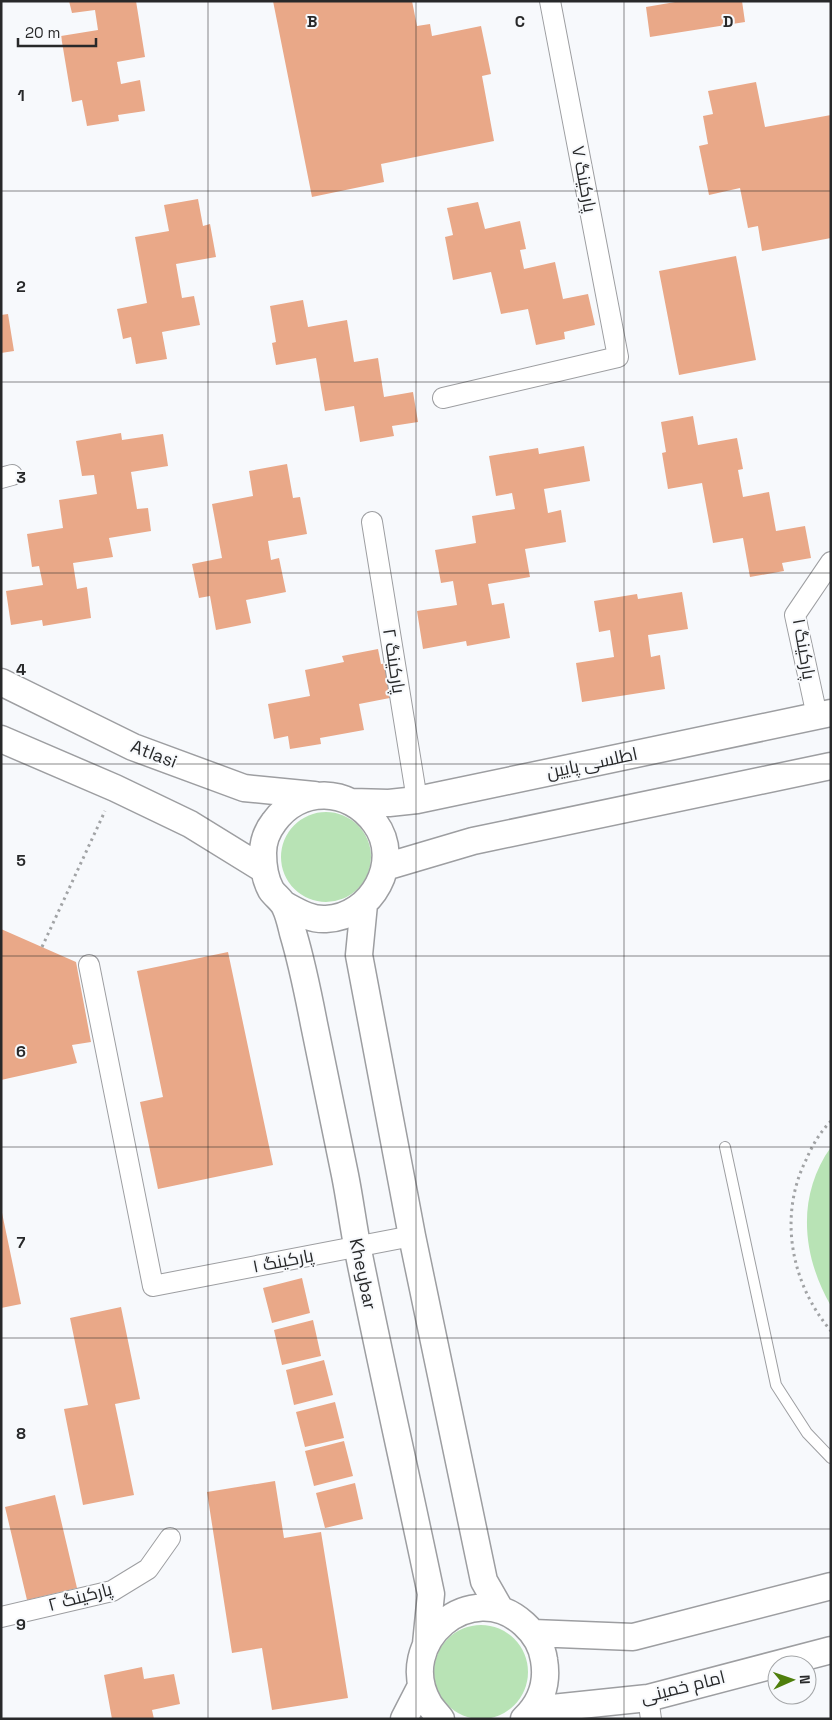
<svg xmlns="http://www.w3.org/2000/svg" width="832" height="1720" font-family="'Space Grotesk',Cairo,sans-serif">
<rect width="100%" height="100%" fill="#f7f9fc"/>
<path fill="#b8e3b5" d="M281 857a45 45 0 1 1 90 0a45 45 0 1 1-90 0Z
M 831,1147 L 831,1306 C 802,1256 796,1196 831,1147 Z
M434 1672a47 47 0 1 1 94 0a47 47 0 1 1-94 0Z"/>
<path fill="#e9a888" d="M 69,1 L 136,1 L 145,57 L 117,62 L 121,84 L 140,80 L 145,111 L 118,115 L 119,121 L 87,126 L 82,100 L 72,102 L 61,36 L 98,30 L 95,10 L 72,13 Z
M 273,1 L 412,1 L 417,26 L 430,24 L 432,36 L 481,26 L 491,74 L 482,76 L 494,141 L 381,164 L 384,182 L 312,197 Z
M 681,1 L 742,1 L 745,22 L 650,37 L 646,7 Z
M 756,82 L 765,127 L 831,115 L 831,238 L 762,251 L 758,226 L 748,228 L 740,188 L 709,195 L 699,146 L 708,144 L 703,116 L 713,114 L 708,91 Z
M 198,199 L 203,226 L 210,224 L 216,257 L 176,264 L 182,298 L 194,296 L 200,325 L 162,332 L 167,359 L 136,364 L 131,337 L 123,339 L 117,309 L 147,303 L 135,237 L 169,231 L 164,205 Z
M 478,202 L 485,229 L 520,221 L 526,249 L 520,250 L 524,269 L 555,262 L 563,299 L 588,294 L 595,325 L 564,332 L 565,339 L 536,345 L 528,309 L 501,314 L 491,272 L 453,280 L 445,237 L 453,235 L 447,208 Z
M 736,256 L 756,360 L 679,375 L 659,271 Z
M 303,300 L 308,327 L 347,320 L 354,362 L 378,358 L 384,397 L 413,392 L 418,422 L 392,426 L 394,436 L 360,442 L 354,406 L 325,411 L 316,358 L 276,365 L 272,343 L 276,342 L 270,306 Z
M 8,314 L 14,351 L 1,353 L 1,315 Z
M 693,416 L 698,445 L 737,438 L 743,469 L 738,470 L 743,497 L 769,492 L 776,531 L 805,526 L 811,558 L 782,563 L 784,571 L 750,577 L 743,538 L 713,543 L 702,483 L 668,489 L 662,453 L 666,452 L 661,422 Z
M 121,433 L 122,440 L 163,434 L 168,466 L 131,472 L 137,509 L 148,508 L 151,531 L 109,538 L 113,557 L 73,563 L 77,589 L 87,587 L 91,618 L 43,626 L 42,620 L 11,625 L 6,591 L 43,585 L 39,566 L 32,567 L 27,534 L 63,528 L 59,500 L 97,494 L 94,475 L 82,476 L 76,441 Z
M 584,446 L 590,481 L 544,489 L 548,513 L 561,510 L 566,542 L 525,549 L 530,577 L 488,584 L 492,605 L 504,603 L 510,638 L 467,646 L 466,641 L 423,649 L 417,611 L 457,605 L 453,581 L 441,583 L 435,550 L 476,543 L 472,516 L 515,509 L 512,493 L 496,496 L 489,456 L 538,448 L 539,454 Z
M 287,464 L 293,498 L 300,497 L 307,534 L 268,541 L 271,560 L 279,558 L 286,592 L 246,600 L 251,623 L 216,630 L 210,596 L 199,598 L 192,564 L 222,558 L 212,504 L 253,496 L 249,471 Z
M 682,592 L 688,629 L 648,635 L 651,657 L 660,655 L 665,689 L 582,702 L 576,663 L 614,657 L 610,630 L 599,632 L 594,601 L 637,594 L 638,599 Z
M 378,649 L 381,664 L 390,663 L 400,696 L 359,704 L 364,730 L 320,738 L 321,744 L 290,749 L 288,736 L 274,739 L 268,704 L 310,696 L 305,670 L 344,662 L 342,656 Z
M 1,929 L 76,962 L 91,1042 L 72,1045 L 77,1063 L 1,1080 Z
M 228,952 L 273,1165 L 158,1189 L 140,1102 L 163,1097 L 137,971 Z
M 1,1208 L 21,1304 L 1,1308 Z
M 302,1278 L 310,1313 L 272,1323 L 263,1288 Z
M 121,1307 L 140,1399 L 115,1404 L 134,1495 L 83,1505 L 64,1409 L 88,1405 L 70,1318 Z
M 313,1320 L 321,1356 L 282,1365 L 274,1330 Z
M 324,1360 L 333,1395 L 294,1405 L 286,1370 Z
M 335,1402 L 344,1438 L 305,1447 L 296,1412 Z
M 344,1441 L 353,1476 L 314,1486 L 305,1451 Z
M 275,1481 L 284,1538 L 321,1532 L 348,1698 L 272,1710 L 262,1648 L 232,1653 L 207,1492 Z
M 355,1483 L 363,1519 L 325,1528 L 316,1493 Z
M 55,1495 L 77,1588 L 27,1600 L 5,1507 Z
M 142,1667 L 144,1679 L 174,1674 L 180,1704 L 152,1710 L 154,1719 L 112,1719 L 104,1675 Z"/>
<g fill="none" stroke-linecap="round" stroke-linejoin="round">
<defs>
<path id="service" d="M 725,1147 L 776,1385 L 807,1433 L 831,1458"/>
<path id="minor" d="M 443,398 L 618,357 L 550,1
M 1,478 L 12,475
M 372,522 L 417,800
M 817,716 L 795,615 L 831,562
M 89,965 L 153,1286 L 412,1236
M 1,1617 L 112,1591 L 148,1569 L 170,1538
M 648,1698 L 651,1719"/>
<path id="tertiary" d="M 1,682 L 133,747 L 244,788 L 314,795
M 1,739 L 115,788 L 190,824 L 263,869
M 352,802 L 389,803 L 417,800 L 831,713
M 385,867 L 473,841 L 831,766
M 364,904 L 359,955 L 412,1236 L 484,1581 L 500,1609
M 285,905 C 298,912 311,920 326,919 C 372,917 403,861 375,823 C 349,787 300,786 274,822 C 267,831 263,842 263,853 C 263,866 265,879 271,890 C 275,896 282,900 285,907 C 289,915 291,925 293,933 C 302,963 308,993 314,1024 C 324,1074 335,1124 345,1175 C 350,1200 353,1225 358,1250 C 381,1365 407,1479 431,1594 L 426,1644
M 533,1633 L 633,1637 L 831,1586
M 533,1710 L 648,1698 L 831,1650
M 404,1719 L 421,1686
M 441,1719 C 437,1714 432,1709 429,1704 C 393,1642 472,1576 524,1624 C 535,1634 542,1646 544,1660 C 548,1683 541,1703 524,1719"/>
</defs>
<use href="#service" stroke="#9d9ea1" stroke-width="12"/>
<use href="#minor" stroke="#9d9ea1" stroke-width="22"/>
<use href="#tertiary" stroke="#9d9ea1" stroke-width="29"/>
<path stroke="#a1a3a5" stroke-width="3" stroke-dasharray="2.5 4" stroke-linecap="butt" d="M 42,947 L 105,811
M 831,1121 C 820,1132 812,1146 806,1160 C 778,1216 791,1284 831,1331"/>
<use href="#service" stroke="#fff" stroke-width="10"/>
<use href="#minor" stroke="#fff" stroke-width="20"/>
<use href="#tertiary" stroke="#fff" stroke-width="26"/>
</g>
<path fill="none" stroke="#28292a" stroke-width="1" stroke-opacity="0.55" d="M 208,1 L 208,1719M 416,1 L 416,1719M 624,1 L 624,1719M 1,191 L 831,191M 1,382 L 831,382M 1,573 L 831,573M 1,764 L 831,764M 1,956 L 831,956M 1,1147 L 831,1147M 1,1338 L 831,1338M 1,1529 L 831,1529"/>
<g text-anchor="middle" stroke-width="4" stroke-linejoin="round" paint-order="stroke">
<g font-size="18" fill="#28292a" stroke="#f7f9fc">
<text transform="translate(584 179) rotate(79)" y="6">پارکینگ ۷</text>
<text transform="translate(804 649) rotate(80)" y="6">پارکینگ ۱</text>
<text transform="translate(394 661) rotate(81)" y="6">پارکینگ ۲</text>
<text transform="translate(154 754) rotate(21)" y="6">Atlasi</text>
<text transform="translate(592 763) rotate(-12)" y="6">اطلسی پایین</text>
<text transform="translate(283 1261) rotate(-11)" y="6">پارکینگ ۱</text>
<text transform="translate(363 1274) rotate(78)" y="6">Kheybar</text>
<text transform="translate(80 1597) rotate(-15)" y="6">پارکینگ ۲</text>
<text transform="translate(683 1687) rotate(-14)" y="6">امام خمینی</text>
</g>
</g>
<g font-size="16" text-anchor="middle" font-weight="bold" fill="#28292a" stroke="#f7f9fc" stroke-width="4" stroke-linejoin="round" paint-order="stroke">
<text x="312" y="27">B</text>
<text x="520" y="27">C</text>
<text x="728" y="27">D</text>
<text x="21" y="101">1</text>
<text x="21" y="292">2</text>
<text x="21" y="483">3</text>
<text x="21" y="675">4</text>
<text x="21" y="866">5</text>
<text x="21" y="1057">6</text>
<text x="21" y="1248">7</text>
<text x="21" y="1439">8</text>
<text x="21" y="1630">9</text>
</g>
<rect width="832" height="1720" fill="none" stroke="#28292a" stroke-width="5"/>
<g transform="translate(792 1680) rotate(88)"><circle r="24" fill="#f7f9fc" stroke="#a4a6a8"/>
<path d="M0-4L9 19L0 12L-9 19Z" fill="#4f7f0c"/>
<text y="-8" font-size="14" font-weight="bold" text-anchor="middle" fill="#28292a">N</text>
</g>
<path d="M18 38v8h78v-8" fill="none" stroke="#28292a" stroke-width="2.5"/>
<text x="25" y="38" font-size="15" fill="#28292a" stroke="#f7f9fc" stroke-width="4" paint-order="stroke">20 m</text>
</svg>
